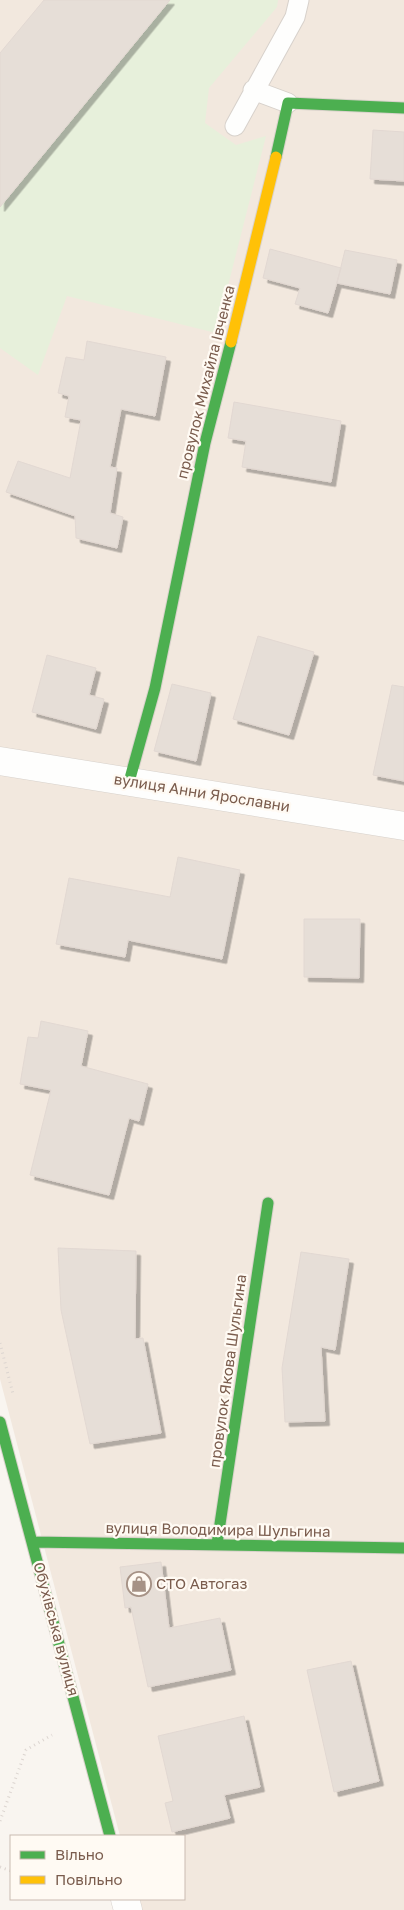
<svg xmlns="http://www.w3.org/2000/svg" width="404" height="1910" font-family="'Golos Text',sans-serif">
<defs>
<filter id="shadow"><feDropShadow dx="4.5" dy="4.5" stdDeviation="0" flood-color="#0004"/></filter>
</defs>
<rect width="100%" height="100%" fill="#f9f5f0"/>
<path fill="#f2e8de" d="M 0,0 L 404,0 L 404,1910 L 139,1910 L 136,1899 L 184,1899 L 184,1836 L 120,1836 L 0,1379 Z"/>
<path fill="#e7f0db" d="M 170,0 L 278,0 L 277,7 L 209,88 L 205,123 L 236,145 L 266,136 L 216,333 L 67,296 L 38,375 L 0,348 L 0,207 Z"/>
<path fill="#e6ded7" stroke="#e2d8d2" filter="url(#shadow)" d="M 44,0 L 170,0 L 0,207 L 0,53 Z
M 373,130 L 404,132 L 404,181 L 370,179 Z
M 270,249 L 341,268 L 328,313 L 295,304 L 300,288 L 263,278 Z
M 345,250 L 397,260 L 390,294 L 337,283 Z
M 87,341 L 166,357 L 155,416 L 121,409 L 110,467 L 117,468 L 110,513 L 123,517 L 117,548 L 76,538 L 75,516 L 6,492 L 18,461 L 70,478 L 81,420 L 65,417 L 69,396 L 58,393 L 66,357 L 84,360 Z
M 234,402 L 341,421 L 331,482 L 242,467 L 246,441 L 228,438 Z
M 258,636 L 314,652 L 289,735 L 233,719 Z
M 47,655 L 96,668 L 89,695 L 104,699 L 96,729 L 32,712 Z
M 172,684 L 211,693 L 196,761 L 154,751 Z
M 392,685 L 404,687 L 404,781 L 373,775 Z
M 178,857 L 240,870 L 222,959 L 128,940 L 125,957 L 56,944 L 69,878 L 170,897 Z
M 304,919 L 360,919 L 359,978 L 304,977 Z
M 41,1021 L 88,1031 L 81,1066 L 148,1084 L 139,1121 L 129,1118 L 109,1195 L 30,1175 L 51,1090 L 20,1084 L 28,1037 L 38,1038 Z
M 58,1248 L 136,1251 L 135,1339 L 143,1338 L 161,1433 L 90,1444 L 61,1310 Z
M 301,1252 L 349,1259 L 335,1350 L 321,1347 L 325,1421 L 285,1422 L 282,1368 Z
M 161,1562 L 169,1628 L 220,1618 L 231,1670 L 148,1687 L 131,1607 L 125,1608 L 120,1567 Z
M 351,1661 L 379,1781 L 334,1792 L 307,1670 Z
M 244,1716 L 260,1787 L 224,1795 L 230,1818 L 172,1832 L 165,1803 L 173,1801 L 158,1736 Z"/>
<g fill="none" stroke-linecap="round" stroke-linejoin="round">
<defs>
<path id="lane" d="M 253,90 L 288,103
M 235,126 L 295,17 L 299,0"/>
<path id="street" d="M 0,761 L 404,826
M 125,1899 L 128,1910"/>
<path id="fast" d="M 276,157 L 288,103 L 404,108
M 129,782 L 155,688 L 205,443 L 231,342
M 0,1422 L 110,1836
M 32,1542 L 404,1548
M 217,1544 L 268,1203"/>
<path id="slow" d="M 231,342 L 276,157"/>
</defs>
<use href="#lane" stroke="#d7d1cb" stroke-width="21"/>
<use href="#street" stroke="#d7d1cb" stroke-width="29"/>
<use href="#fast" stroke="#d9d2cb" stroke-width="13"/>
<use href="#slow" stroke="#d9d2cb" stroke-width="13"/>
<path stroke="#dcd5d0" stroke-width="3" stroke-dasharray="1 4" stroke-linecap="butt" d="M 0,1343 L 13,1394
M 0,1821 L 26,1750 L 52,1735
M 0,1867 L 11,1871"/>
<use href="#lane" stroke="#fefefd" stroke-width="19"/>
<use href="#street" stroke="#fefefd" stroke-width="28"/>
<use href="#fast" stroke="#4caf50" stroke-width="11"/>
<use href="#slow" stroke="#ffc107" stroke-width="11"/>
</g>
<defs>
<symbol id="shop-ring" viewBox="-11 -11 22 22"><circle r="9.5" fill="#fffaf3" stroke="#a69286" stroke-width="1.5"/><path d="M-5-2.5h2.3a2.7 3.5 0 0 1 5.4 0H5L5.5 6h-11ZM-1.5-2.5h3a1.5 2.3 0 0 0-3 0Z" fill="#a69286"/></symbol>
</defs>
<g fill-rule="evenodd">
<use href="#shop-ring" x="125" y="1570" width="28" height="28"/>
</g>
<g text-anchor="middle" stroke-width="4.5" stroke-linejoin="round" paint-order="stroke">
<g font-size="15" fill="#7a5c4d" stroke="#fffaf3">
<text transform="translate(206 382) rotate(-76)" y="5">провулок Михайла Івченка</text>
<text transform="translate(202 793) rotate(9)" y="5">вулиця Анни Ярославни</text>
<text transform="translate(228 1371) rotate(-82)" y="5">провулок Якова Шульгина</text>
<text transform="translate(218 1530) rotate(1)" y="5">вулиця Володимира Шульгина</text>
<text transform="translate(56 1629) rotate(75)" y="5">Обухівська вулиця</text>
</g>
<g font-size="15" fill="#7a5c4d" stroke="#fffaf3" text-anchor="start">
<text x="156" y="1589">СТО Автогаз</text>
</g>
</g>
<rect x="10" y="1835" width="175" height="65" fill="#fffaf3" stroke="#cabbb1"/>
<rect x="20" y="1851" width="25" height="8" fill="#4caf50" stroke="#cabbb1"/>
<text x="55" y="1860" font-size="15" fill="#7a5c4d">Вільно</text>
<rect x="20" y="1876" width="25" height="8" fill="#ffc107" stroke="#cabbb1"/>
<text x="55" y="1885" font-size="15" fill="#7a5c4d">Повільно</text>
</svg>
